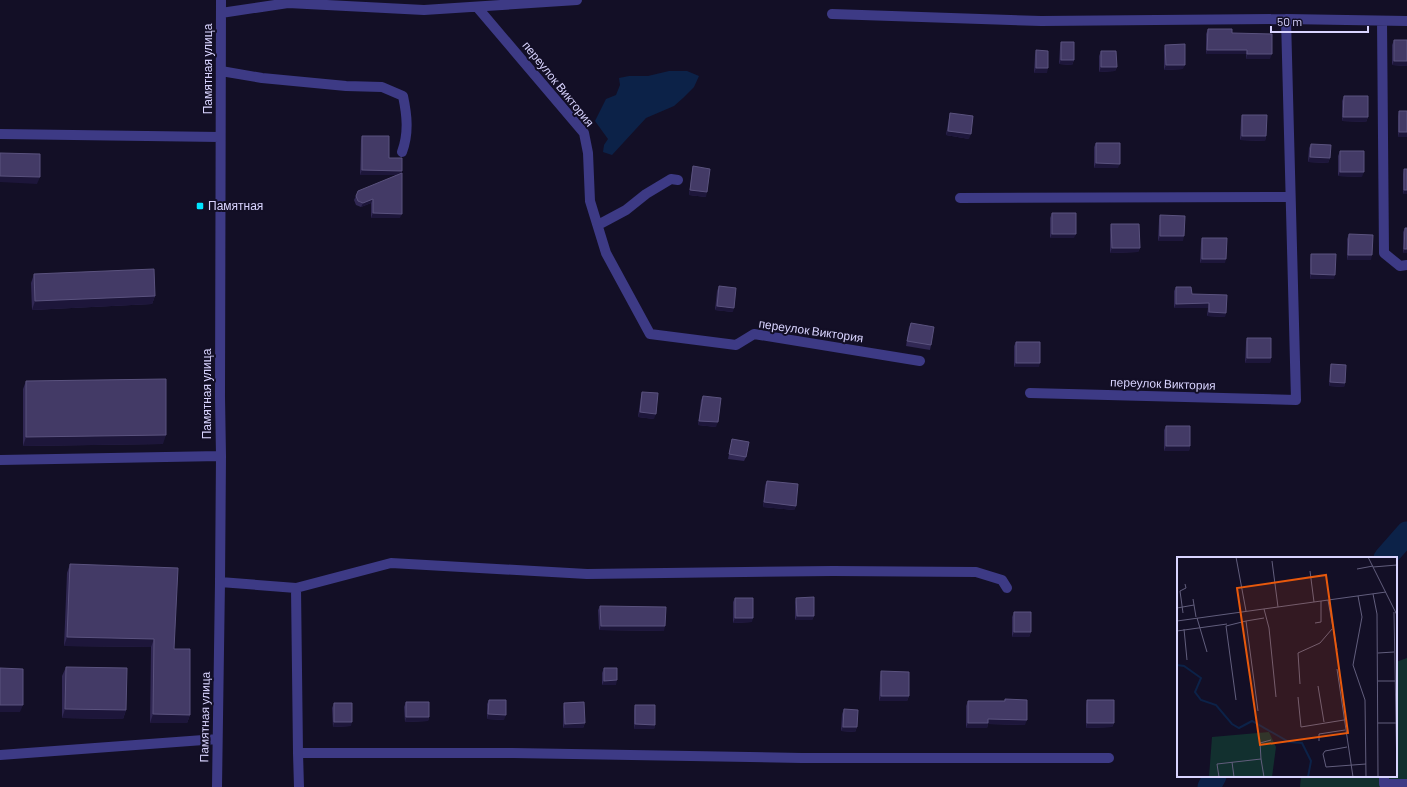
<svg xmlns="http://www.w3.org/2000/svg" width="1407" height="787" font-family="Barlow,sans-serif">
<rect width="100%" height="100%" fill="#130f26"/>
<path fill="#12302f" d="M 1407,658 L 1407,787 L 1300,787 L 1301,776 L 1396,776 L 1396,662 Z"/>
<path fill="#0c2248" d="M 669,71 L 687,71 L 699,76 L 694,87 L 683,98 L 674,106 L 646,118 L 612,155 L 603,152 L 604,145 L 608,139 L 595,121 L 606,99 L 616,95 L 620,85 L 619,78 L 629,76 L 648,76 Z"/>
<g fill="none" stroke-linecap="round" stroke-linejoin="round">
<path stroke="#0c2248" stroke-width="23" d="M 1385,558 L 1407,533
M 1209,787 L 1215,776"/>
<path stroke="#3d3a85" stroke-width="10" d="M 477,7 L 584,133 L 588,153 L 590,201 L 606,253 L 650,334 L 736,345 L 754,334 L 920,361
M 221,13 L 288,3 L 424,10 L 577,0
M 832,14 L 1041,21 L 1286,19 L 1407,21
M 1382,21 L 1384,253 L 1400,266 L 1407,265
M 221,71 L 262,78 L 346,86 L 382,87 L 403,96 C 407,115 409,133 402,152
M 0,134 L 220,137
M 960,198 L 1290,197
M 598,225 L 626,210 L 646,194 L 671,179 L 678,180
M 1030,393 L 1296,400 L 1286,19
M 0,460 L 221,456
M 220,582 L 296,588 L 391,563 L 587,574 L 833,571 L 976,572 L 1002,580 L 1007,588
M 296,588 L 298,753 L 513,753 L 802,758 L 1109,758
M 298,753 L 299,787
M 0,755 L 217,739
M 1384,776 L 1384,784 L 1407,784
M 217,787 L 220,582 L 221,456 L 220,397 L 221,0"/>
</g>
<path fill="#312854" d="M 1208,29 L 1232,33 L 1270,59 L 1246,59 L 1246,54 L 1206,54 L 1206,34 Z
M 1394,40 L 1407,40 L 1407,66 L 1392,65 L 1392,45 Z
M 1061,42 L 1074,60 L 1072,65 L 1059,64 L 1060,47 Z
M 1165,45 L 1183,69 L 1164,70 L 1164,49 Z
M 1036,50 L 1047,73 L 1034,73 L 1035,55 Z
M 1101,51 L 1117,67 L 1115,71 L 1099,72 L 1099,56 Z
M 1344,96 L 1368,117 L 1366,122 L 1342,121 L 1342,101 Z
M 1399,111 L 1407,111 L 1407,137 L 1398,137 L 1398,116 Z
M 950,113 L 969,139 L 946,135 L 949,118 Z
M 1242,115 L 1266,136 L 1265,141 L 1240,140 L 1241,120 Z
M 362,136 L 389,158 L 402,171 L 401,173 L 400,218 L 371,218 L 371,203 L 361,207 L 356,205 L 354,200 L 356,196 L 396,175 L 360,175 L 361,140 Z
M 1096,143 L 1118,168 L 1094,168 L 1094,147 Z
M 1311,144 L 1330,158 L 1328,163 L 1308,162 L 1309,148 Z
M 1340,151 L 1362,177 L 1338,176 L 1338,156 Z
M 693,166 L 706,197 L 689,195 L 692,171 Z
M 1404,169 L 1407,169 L 1407,194 L 1403,194 L 1403,174 Z
M 1052,213 L 1074,238 L 1050,238 L 1050,218 Z
M 1160,215 L 1183,241 L 1158,241 L 1159,220 Z
M 1111,224 L 1140,248 L 1138,252 L 1110,253 L 1110,229 Z
M 1405,228 L 1407,253 L 1403,253 L 1403,232 Z
M 1349,234 L 1371,260 L 1347,260 L 1347,239 Z
M 1202,238 L 1225,263 L 1200,263 L 1201,243 Z
M 1311,254 L 1334,279 L 1310,279 L 1310,259 Z
M 34,274 L 155,296 L 152,304 L 32,310 L 31,283 Z
M 719,286 L 733,312 L 715,310 L 717,291 Z
M 1176,287 L 1192,294 L 1227,295 L 1225,317 L 1207,316 L 1208,308 L 1174,308 L 1174,291 Z
M 911,323 L 931,345 L 930,350 L 906,346 L 909,327 Z
M 1247,338 L 1271,358 L 1270,363 L 1245,363 L 1246,342 Z
M 1016,342 L 1039,367 L 1014,367 L 1014,346 Z
M 1331,364 L 1345,383 L 1344,387 L 1329,386 L 1330,368 Z
M 26,381 L 163,444 L 23,446 L 23,389 Z
M 642,392 L 654,419 L 638,417 L 641,396 Z
M 703,396 L 716,427 L 698,425 L 701,400 Z
M 1166,426 L 1190,446 L 1189,451 L 1164,451 L 1164,430 Z
M 732,439 L 746,457 L 744,461 L 728,459 Z
M 767,481 L 796,506 L 794,510 L 763,507 L 765,485 Z
M 70,564 L 174,649 L 190,715 L 187,723 L 150,723 L 151,647 L 64,646 L 67,573 Z
M 735,598 L 752,622 L 733,623 L 733,602 Z
M 796,598 L 814,616 L 812,620 L 795,620 L 795,602 Z
M 600,606 L 664,631 L 599,630 L 598,610 Z
M 1014,612 L 1031,632 L 1029,637 L 1012,637 L 1012,617 Z
M 66,667 L 126,710 L 123,719 L 62,718 L 62,676 Z
M 604,668 L 616,685 L 602,685 L 602,673 Z
M 881,671 L 909,696 L 907,701 L 879,701 L 880,676 Z
M 1005,699 L 1025,725 L 988,724 L 987,728 L 966,728 L 966,706 L 968,701 L 1004,701 Z
M 489,700 L 504,720 L 487,719 L 487,704 Z
M 1087,700 L 1114,723 L 1112,727 L 1086,728 L 1086,705 Z
M 406,702 L 429,717 L 428,721 L 405,722 L 404,707 Z
M 334,703 L 351,726 L 333,727 L 332,708 Z
M 564,703 L 585,723 L 583,728 L 563,728 L 563,707 Z
M 635,705 L 655,725 L 654,729 L 634,729 L 634,710 Z
M 844,709 L 857,727 L 855,732 L 841,731 L 842,714 Z"/>
<path fill="#1d163a" d="M 1207,50 L 1247,50 L 1246,54 L 1206,54 Z
M 1247,54 L 1272,54 L 1270,59 L 1246,59 Z
M 1061,60 L 1074,60 L 1072,65 L 1059,64 Z
M 1394,61 L 1407,61 L 1407,66 L 1392,65 Z
M 1166,65 L 1185,65 L 1183,69 L 1164,70 Z
M 1101,67 L 1117,67 L 1115,71 L 1099,72 Z
M 1036,68 L 1048,68 L 1047,73 L 1034,73 Z
M 1343,117 L 1368,117 L 1366,122 L 1342,121 Z
M 948,131 L 971,134 L 969,139 L 946,135 Z
M 1399,132 L 1407,132 L 1407,137 L 1398,137 Z
M 1242,136 L 1266,136 L 1265,141 L 1240,140 Z
M 1310,157 L 1330,158 L 1328,163 L 1308,162 Z
M 1096,163 L 1120,164 L 1118,168 L 1094,168 Z
M 362,170 L 402,171 L 400,175 L 360,175 Z
M 1340,172 L 1364,172 L 1362,177 L 1338,176 Z
M 0,176 L 40,177 L 37,184 L 0,182 Z
M 690,190 L 707,192 L 706,197 L 689,195 Z
M 1404,190 L 1407,190 L 1407,194 L 1403,194 Z
M 373,199 L 371,203 L 361,207 L 363,203 Z
M 373,213 L 402,214 L 400,218 L 371,218 Z
M 1052,234 L 1076,234 L 1074,238 L 1050,238 Z
M 1160,236 L 1184,236 L 1183,241 L 1158,241 Z
M 1112,248 L 1140,248 L 1138,252 L 1110,253 Z
M 1404,249 L 1407,249 L 1407,253 L 1403,253 Z
M 1348,255 L 1372,255 L 1371,260 L 1347,260 Z
M 1202,259 L 1226,259 L 1225,263 L 1200,263 Z
M 1311,274 L 1335,275 L 1334,279 L 1310,279 Z
M 155,296 L 152,304 L 32,310 L 35,301 Z
M 1209,303 L 1208,308 L 1174,308 L 1176,304 Z
M 717,306 L 734,308 L 733,312 L 715,310 Z
M 1209,312 L 1226,313 L 1225,317 L 1207,316 Z
M 1247,358 L 1271,358 L 1270,363 L 1245,363 Z
M 1016,363 L 1040,363 L 1039,367 L 1014,367 Z
M 1330,382 L 1345,383 L 1344,387 L 1329,386 Z
M 640,412 L 656,414 L 654,419 L 638,417 Z
M 699,421 L 718,422 L 716,427 L 698,425 Z
M 166,435 L 163,444 L 23,446 L 26,437 Z
M 1166,446 L 1190,446 L 1189,451 L 1164,451 Z
M 764,502 L 796,506 L 794,510 L 763,507 Z
M 797,616 L 814,616 L 812,620 L 795,620 Z
M 735,618 L 753,618 L 752,622 L 733,623 Z
M 601,626 L 665,626 L 664,631 L 599,630 Z
M 1014,632 L 1031,632 L 1029,637 L 1012,637 Z
M 67,637 L 154,639 L 151,647 L 64,646 Z
M 617,680 L 616,685 L 602,685 L 604,681 Z
M 881,696 L 909,696 L 907,701 L 879,701 Z
M 0,705 L 23,705 L 20,712 L 0,712 Z
M 65,709 L 126,710 L 123,719 L 62,718 Z
M 153,714 L 190,715 L 187,723 L 150,723 Z
M 488,714 L 506,715 L 504,720 L 487,719 Z
M 406,717 L 429,717 L 428,721 L 405,722 Z
M 988,719 L 1027,720 L 1025,725 L 988,724 L 987,728 L 966,728 L 968,723 Z
M 334,722 L 352,722 L 351,726 L 333,727 Z
M 585,723 L 583,728 L 563,728 L 565,724 Z
M 1087,723 L 1114,723 L 1112,727 L 1086,728 Z
M 635,724 L 655,725 L 654,729 L 634,729 Z
M 843,727 L 857,727 L 855,732 L 841,731 Z"/>
<path fill="#433a66" stroke="#5a527e" d="M 1208,29 L 1232,29 L 1232,33 L 1272,34 L 1272,54 L 1247,54 L 1247,50 L 1207,50 Z
M 1394,40 L 1407,40 L 1407,61 L 1394,61 Z
M 1061,42 L 1074,42 L 1074,60 L 1061,60 Z
M 1185,44 L 1185,65 L 1166,65 L 1165,45 Z
M 1036,50 L 1048,51 L 1048,68 L 1036,68 Z
M 1101,51 L 1116,51 L 1117,67 L 1101,67 Z
M 1344,96 L 1368,96 L 1368,117 L 1343,117 Z
M 1399,111 L 1407,111 L 1407,132 L 1399,132 Z
M 950,113 L 973,116 L 971,134 L 948,131 Z
M 1242,115 L 1267,115 L 1266,136 L 1242,136 Z
M 362,136 L 389,136 L 389,158 L 402,158 L 402,171 L 362,170 Z
M 1096,143 L 1120,143 L 1120,164 L 1096,163 Z
M 1311,144 L 1331,145 L 1330,158 L 1310,157 Z
M 1340,151 L 1364,151 L 1364,172 L 1340,172 Z
M 0,153 L 40,154 L 40,177 L 0,176 Z
M 693,166 L 710,169 L 707,192 L 690,190 Z
M 1404,169 L 1407,169 L 1407,190 L 1404,190 Z
M 402,173 L 402,214 L 373,213 L 373,199 L 363,203 L 358,201 L 356,196 L 358,191 Z
M 1052,213 L 1076,213 L 1076,234 L 1052,234 Z
M 1160,215 L 1185,216 L 1184,236 L 1160,236 Z
M 1111,224 L 1139,224 L 1140,248 L 1112,248 Z
M 1405,228 L 1407,228 L 1407,249 L 1404,249 Z
M 1349,234 L 1373,235 L 1372,255 L 1348,255 Z
M 1202,238 L 1227,238 L 1226,259 L 1202,259 Z
M 1311,254 L 1336,254 L 1335,275 L 1311,274 Z
M 154,269 L 155,296 L 35,301 L 34,274 Z
M 719,286 L 736,288 L 734,308 L 717,306 Z
M 1176,287 L 1191,287 L 1192,294 L 1227,295 L 1226,313 L 1209,312 L 1209,303 L 1176,304 Z
M 911,323 L 934,327 L 931,345 L 907,341 Z
M 1247,338 L 1271,338 L 1271,358 L 1247,358 Z
M 1016,342 L 1040,342 L 1040,363 L 1016,363 Z
M 1331,364 L 1346,365 L 1345,383 L 1330,382 Z
M 166,379 L 166,435 L 26,437 L 26,381 Z
M 642,392 L 658,393 L 656,414 L 640,412 Z
M 703,396 L 721,398 L 718,422 L 699,421 Z
M 1166,426 L 1190,426 L 1190,446 L 1166,446 Z
M 732,439 L 749,442 L 746,457 L 729,454 Z
M 767,481 L 798,484 L 796,506 L 764,502 Z
M 70,564 L 178,568 L 174,649 L 190,649 L 190,715 L 153,714 L 154,639 L 67,637 Z
M 814,597 L 814,616 L 797,616 L 796,598 Z
M 735,598 L 753,598 L 753,618 L 735,618 Z
M 600,606 L 666,607 L 665,626 L 601,626 Z
M 1014,612 L 1031,612 L 1031,632 L 1014,632 Z
M 66,667 L 127,668 L 126,710 L 65,709 Z
M 0,668 L 23,669 L 23,705 L 0,705 Z
M 604,668 L 617,668 L 617,680 L 604,681 Z
M 881,671 L 909,672 L 909,696 L 881,696 Z
M 1005,699 L 1027,700 L 1027,720 L 988,719 L 988,723 L 968,723 L 968,701 L 1005,701 Z
M 489,700 L 506,700 L 506,715 L 488,714 Z
M 1087,700 L 1114,700 L 1114,723 L 1087,723 Z
M 406,702 L 429,702 L 429,717 L 406,717 Z
M 584,702 L 585,723 L 565,724 L 564,703 Z
M 334,703 L 352,703 L 352,722 L 334,722 Z
M 635,705 L 655,705 L 655,725 L 635,724 Z
M 844,709 L 858,710 L 857,727 L 843,727 Z"/>
<rect fill="#00e5ff" stroke="#130f26" stroke-width="1.5" x="196" y="202" width="8" height="8" rx="2"/>
<g text-anchor="middle" stroke-width="4" stroke-linejoin="round" paint-order="stroke">
<g font-size="12" fill="#d9d4ff" stroke="#130f26">
<text transform="translate(208 69) rotate(-90)" y="4">Памятная улица</text>
<text transform="translate(558 84) rotate(51)" y="4">переулок Виктория</text>
<text transform="translate(811 331) rotate(8)" y="4">переулок Виктория</text>
<text transform="translate(1163 384) rotate(2)" y="4">переулок Виктория</text>
<text transform="translate(207 394) rotate(-90)" y="4">Памятная улица</text>
<text transform="translate(205 717) rotate(-89)" y="4">Памятная улица</text>
</g>
<g font-size="12" fill="#d9d4ff" stroke="#130f26" text-anchor="start">
<text x="208" y="210">Памятная</text>
</g>
</g>
<g transform="translate(1177 557)">
<rect width="220" height="220" fill="#130f26"/>
<path d="M 92,175 L 99,190 L 95,220 L 32,220 L 35,180 Z" fill="#12302f"/>
<path fill="none" stroke="#0c2248" stroke-width="2" d="M 0,108 L 7,109 L 24,121 L 18,135 L 24,143 L 39,148 L 55,167 L 62,171 L 75,164 L 112,185 L 125,186 L 134,204 L 131,220"/>
<path fill="none" stroke="#625e7d" stroke-width="1" d="M 59,0 L 69,54M 191,0 L 220,58M 95,4 L 101,50M 196,10 L 220,8M 180,12 L 196,9M 133,14 L 137,45M 196,37 L 200,57 L 201,220M 181,39 L 185,60 L 176,108 L 188,143 L 189,220M 16,42 L 19,60M 151,43 L 160,93M 0,51 L 17,48M 87,52 L 92,71 L 99,140M 217,55 L 220,220M 6,56 L 3,34 L 9,31 L 8,27M 20,61 L 30,95M 0,64 L 209,35M 138,66 L 144,65 L 144,44M 7,72 L 10,103M 0,74 L 50,67M 201,96 L 217,95M 160,112 L 176,220M 201,124 L 218,124M 123,127 L 121,96 L 143,86 L 155,72M 141,129 L 147,165M 121,140 L 124,170 L 167,163M 59,143 L 49,69 L 69,64M 81,154 L 69,64 L 87,61M 201,166 L 219,166M 142,184 L 142,177 L 168,173M 170,190 L 148,194 L 146,197 L 149,210 L 189,207M 84,202 L 83,186 L 94,183M 55,205 L 57,220M 42,220 L 40,207 L 84,202 L 87,220"/>
<path fill="#e8590c" fill-opacity="0.15" stroke="#e8590c" stroke-width="2" d="M 149,18 L 171,176 L 83,188 L 60,31 Z"/>
<rect width="220" height="220" fill="none" stroke="#d9d4ff" stroke-width="2"/>
</g>
<path d="M1271 26v6h97v-6" fill="none" stroke="#d9d4ff" stroke-width="2"/>
<text x="1277" y="26" font-size="12" fill="#d9d4ff" stroke="#130f26" stroke-width="3" paint-order="stroke">50 m</text>
</svg>
